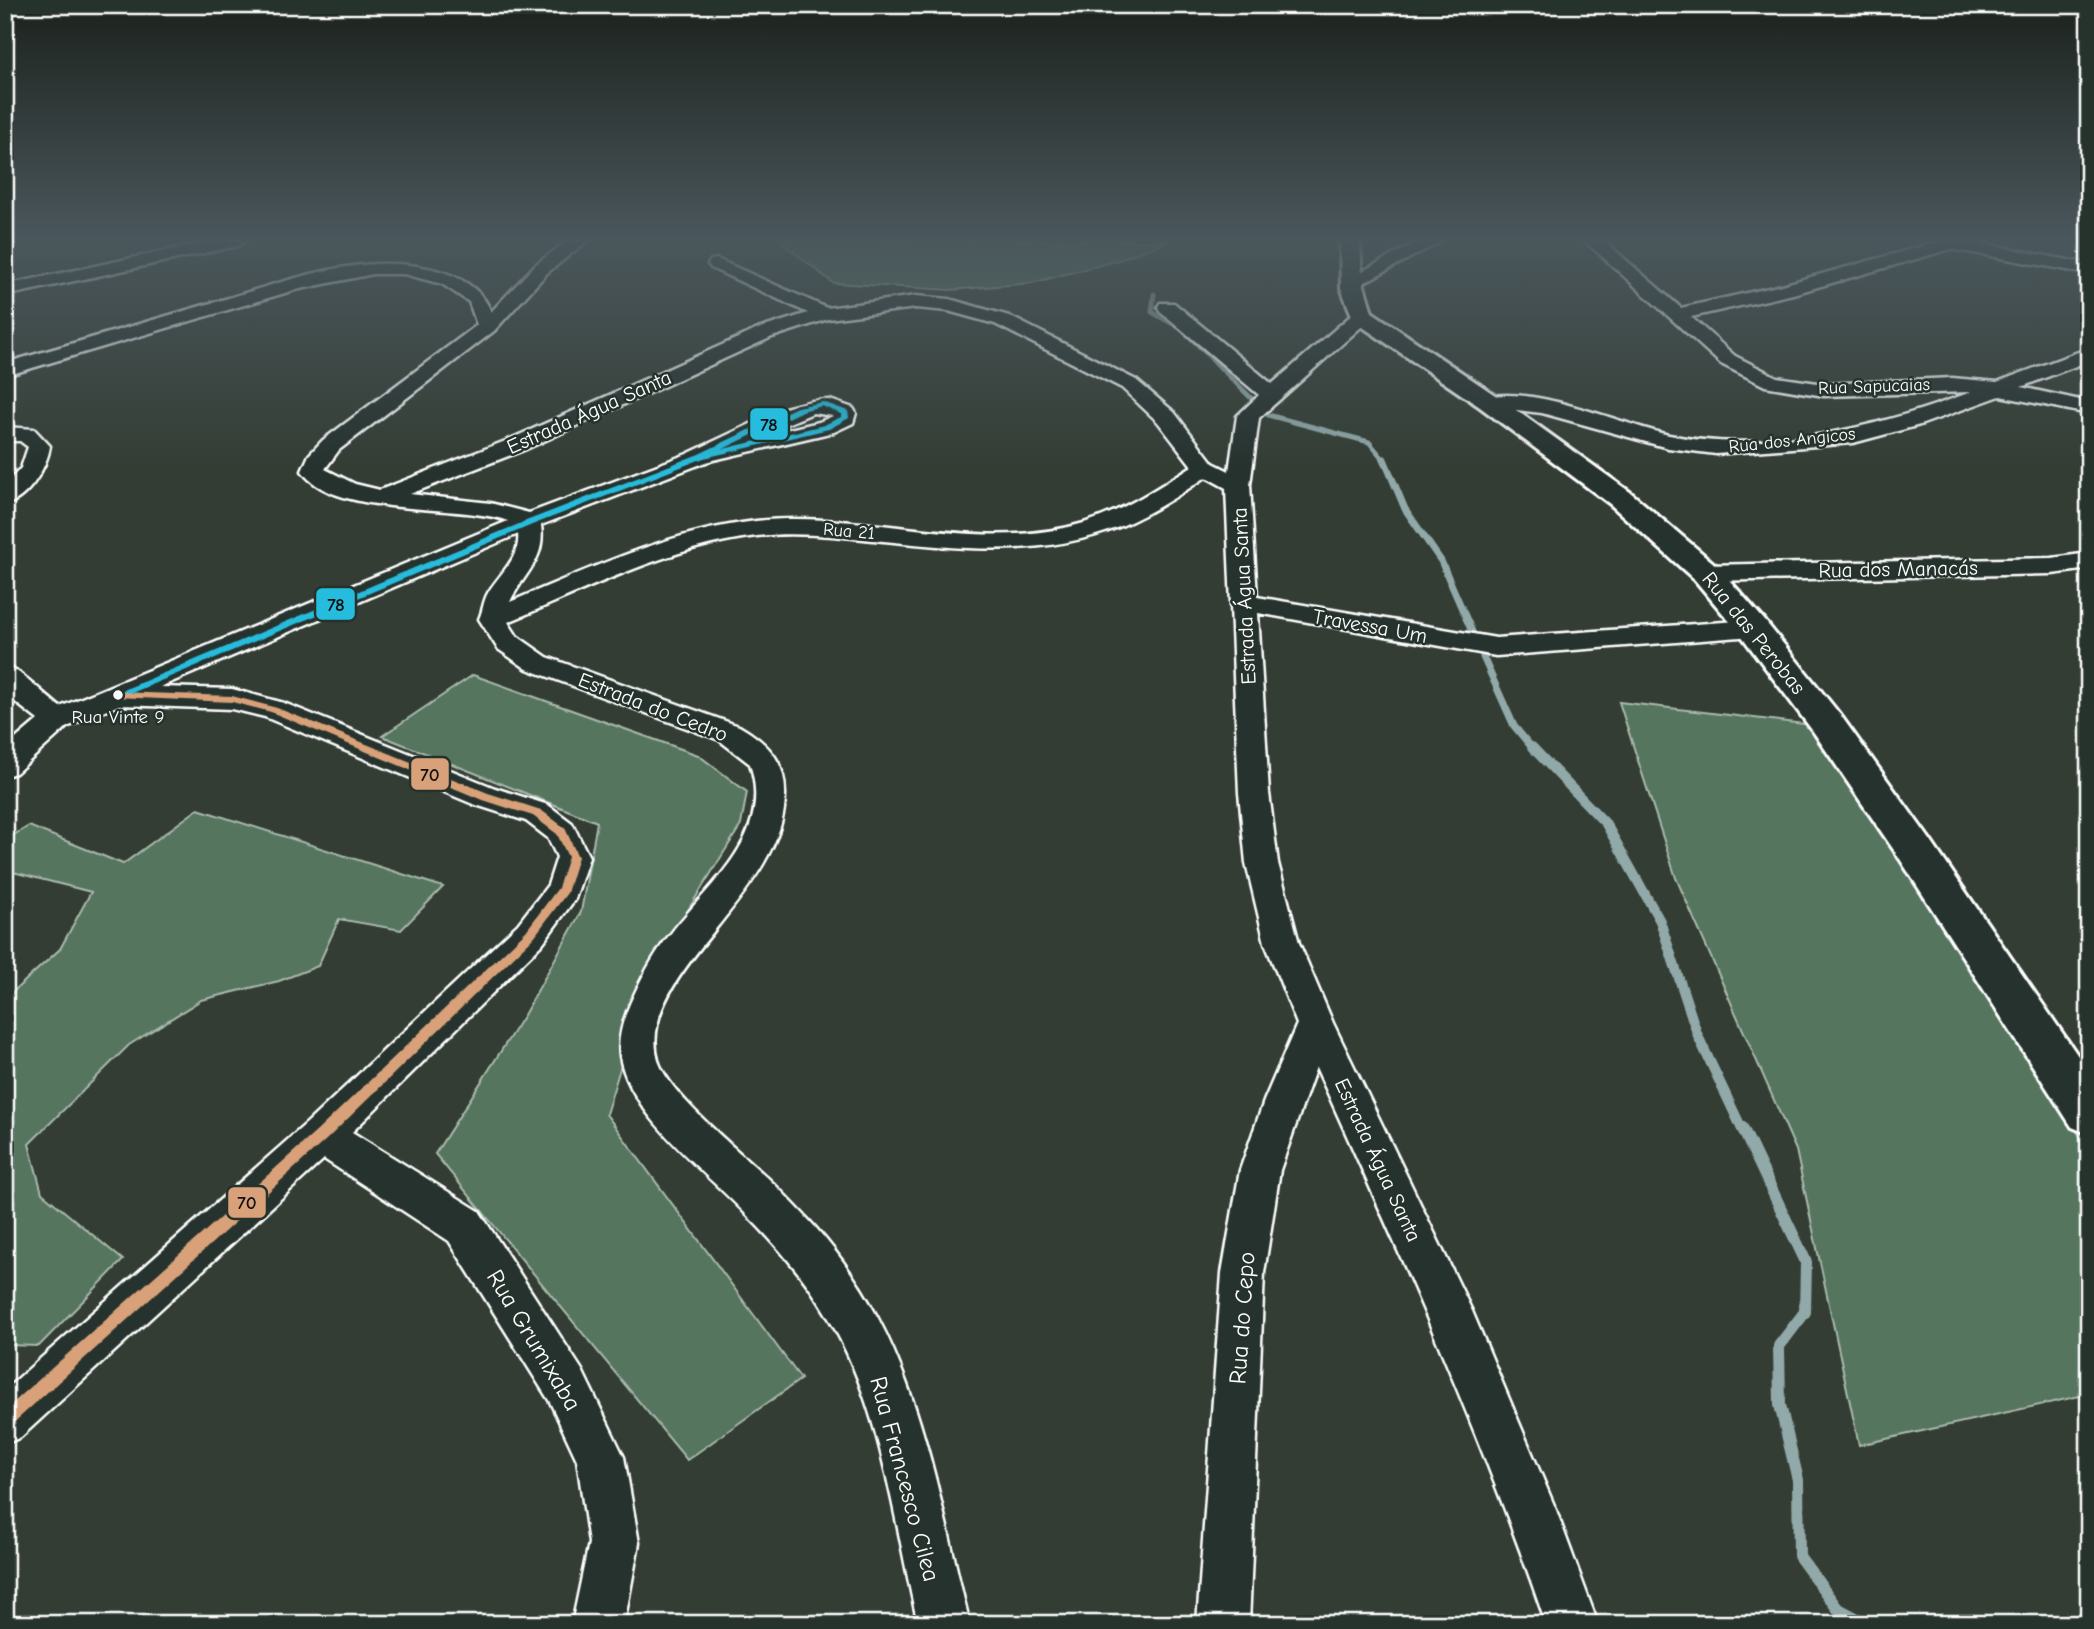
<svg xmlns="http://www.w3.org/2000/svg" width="2094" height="1629" font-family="'Comic Neue',sans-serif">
<rect width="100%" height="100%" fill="#333d34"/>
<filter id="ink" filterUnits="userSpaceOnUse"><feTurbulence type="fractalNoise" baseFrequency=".0143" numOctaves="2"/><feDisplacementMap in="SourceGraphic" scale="14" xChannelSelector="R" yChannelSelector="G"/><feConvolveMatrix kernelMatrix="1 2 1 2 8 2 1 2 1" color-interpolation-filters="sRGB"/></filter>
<g filter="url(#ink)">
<path fill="#55755e" stroke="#aabaae" stroke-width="2" d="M 780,241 L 1168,241 L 1116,261 L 1032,283 L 951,290 L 833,283 Z
M 473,675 L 698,755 L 747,792 L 741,825 L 650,971 L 606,1114 L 801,1379 L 687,1460 L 435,1154 L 524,1015 L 581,912 L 597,822 L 382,736 Z
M 1619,702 L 1813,725 L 2089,1150 L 2089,1394 L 1859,1445 L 1796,1150 L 1676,878 Z
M 198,809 L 443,887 L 401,930 L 339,919 L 318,966 L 279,981 L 201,1000 L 129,1045 L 29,1144 L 42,1193 L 123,1260 L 39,1346 L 5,1345 L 5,999 L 60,949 L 91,892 L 5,870 L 5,840 L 29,826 L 123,864 Z"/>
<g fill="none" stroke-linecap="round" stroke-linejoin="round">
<path stroke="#92a9a9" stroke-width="5" d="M 1154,294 L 1152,312 L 1182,329 L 1252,399
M 1268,415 L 1369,442 L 1385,461"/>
<path stroke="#92a9a9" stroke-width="7" d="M 1384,459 L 1405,509 L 1441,561 L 1473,634
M 1483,657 L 1514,726 L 1533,749"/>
<path stroke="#92a9a9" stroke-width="10" d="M 1532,747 L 1606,824 L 1660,921 L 1698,1036 L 1742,1129"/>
<path stroke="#92a9a9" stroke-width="12" d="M 1742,1127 L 1806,1262 L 1805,1312 L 1779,1346 L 1780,1405 L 1798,1480 L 1799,1556 L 1837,1608 L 1867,1624"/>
<defs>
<path id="street" d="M 212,241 L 246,241 L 237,246 L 5,296 L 5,285 Z
M 567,241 L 587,241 L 547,273 L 494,331 L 339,450 L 325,469 L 355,484 L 380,490 L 508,440 L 758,329 L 808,313 L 711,268 L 708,264 L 711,260 L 717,259 L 827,308 L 916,296 L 949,299 L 1009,316 L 1136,380 L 1174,412 L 1213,463 L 1229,471 L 1237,416 L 1259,395 L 1160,311 L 1158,307 L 1160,303 L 1174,303 L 1272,384 L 1355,312 L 1369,312 L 1372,316 L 1369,320 L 1259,418 L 1250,485 L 1257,597 L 1496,638 L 1753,620 L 1762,622 L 1766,628 L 1762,634 L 1753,636 L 1496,656 L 1258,613 L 1269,793 L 1278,863 L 1299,943 L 1333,1023 L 1472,1311 L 1556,1510 L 1598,1624 L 1546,1624 C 1481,1433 1399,1251 1316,1067 L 1280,1170 L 1264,1273 L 1249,1624 L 1197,1624 L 1222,1273 L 1240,1170 L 1264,1101 L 1297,1024 L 1265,943 L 1246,863 L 1239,793 L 1226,488 L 1206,477 C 1178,496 1150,514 1119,527 C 1047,556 969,550 894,542 C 849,538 802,531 757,536 C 670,546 588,589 508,622 L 517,636 L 547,657 L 739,726 C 768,743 786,761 785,796 C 784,895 634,975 658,1060 C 668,1095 744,1155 773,1183 C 801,1211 830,1241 852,1275 C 922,1376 940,1507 970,1624 L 918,1624 C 894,1521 882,1407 827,1315 C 805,1277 775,1243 744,1212 C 706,1172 629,1114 620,1056 C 617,1036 625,1014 634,995 C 644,973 656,951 672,932 C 711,882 774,835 750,764 L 719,740 L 527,669 L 498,649 L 479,619 C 483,611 483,602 488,593 C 499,574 521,558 518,534 L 160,687 L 232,689 L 284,703 L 495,788 L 548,805 L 572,823 L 589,857 L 575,899 L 542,944 L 352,1132 L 479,1211 L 582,1370 L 624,1457 L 639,1543 L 624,1624 L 572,1624 L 589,1543 L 577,1460 L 550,1402 L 449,1241 L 324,1159 L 21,1437 L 5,1444 L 5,1390 L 308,1122 L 518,924 L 548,885 L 557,857 L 548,838 L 526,821 L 473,804 L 265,717 L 232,709 L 119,705 L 67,727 L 16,773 L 5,776 L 5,748 L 38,720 L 5,694 L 5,665 C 18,668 47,697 60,707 L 508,521 C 458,503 334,518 302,471 L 309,455 L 323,440 L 477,325 L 469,302 L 442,284 L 404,274 L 373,274 L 295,290 L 5,376 L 5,363 C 79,342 152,320 225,299 C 273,285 325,266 376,264 C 414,262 476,271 491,312 L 535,265 ZM 916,308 L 948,311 L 995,324 L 1122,388 L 1158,422 L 1192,466 C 1158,488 1123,511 1084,523 C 977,555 865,509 756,521 C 670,531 589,569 510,602 C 524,572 546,561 541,525 L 709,461 L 834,432 L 853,423 L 856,413 L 853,408 L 830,400 L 812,401 L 785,408 L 687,454 L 529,513 L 490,503 L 410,494 L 524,450 L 772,337 L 828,319 ZM 813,413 L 833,416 L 819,422 L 756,437 Z
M 1419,241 L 1442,241 L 1357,286 L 1345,286 L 1342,282 Z
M 1585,241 L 1604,241 L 1681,308 L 1782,285 L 1941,241 L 1970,241 L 2089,264 L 2089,274 L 1951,249 L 1793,294 L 1691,317 L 1735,356 L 1777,377 L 1824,384 L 1952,378 L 1997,382 L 2089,348 L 2089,361 L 2021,387 L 2089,402 L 2089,414 L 2000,396 L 1920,425 L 1853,443 L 1716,454 L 1668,448 L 1542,413 L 1482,406 L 1478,402 L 1482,398 C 1534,384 1616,423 1669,435 C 1766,455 1880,427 1971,392 L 1824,396 L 1765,386 L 1721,364 Z
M 5,427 L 34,429 L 50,446 C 47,468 27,500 5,505 L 5,485 L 21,468 L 28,447 L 20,441 L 5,441 Z
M 2089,553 L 2089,569 L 2052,574 L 1706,581 L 1697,578 L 1693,573 L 1697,568 L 1706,565 L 2052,558 Z"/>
<path id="secondary" d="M 1340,241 L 1360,241 L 1362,279 L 1372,312 L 1498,397 L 1630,492 L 1717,566 L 1765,621 L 1841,716 L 1928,837 L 2089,1072 L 2089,1134 L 2072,1127 L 1900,859 L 1815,734 L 1741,635 L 1695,580 L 1610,504 L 1480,407 L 1354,321 L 1341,288 Z"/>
</defs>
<use href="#street" stroke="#fff" stroke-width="5"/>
<use href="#secondary" stroke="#fff" stroke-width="6"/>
<use href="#street" fill="#26332d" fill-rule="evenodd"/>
<use href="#secondary" fill="#26332d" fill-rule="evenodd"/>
<defs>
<path id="bus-1" d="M 823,402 L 848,411 L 849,418 L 829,429 L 704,458 L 532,525 L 122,697 L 116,697 L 114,695 L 116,693 L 526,521 L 699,454 L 797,407 ZM 822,406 L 841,414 L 841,417 L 824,425 L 723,449 L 802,411 Z"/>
<path id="bus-2" d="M 118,692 L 232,696 L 277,708 L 488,793 L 541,810 L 565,828 L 578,857 L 567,893 L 534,937 L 327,1139 L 10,1426 L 5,1429 L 5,1410 L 317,1131 L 526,931 L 558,888 L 568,857 L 557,834 L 533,816 L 480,799 L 271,712 L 232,702 L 115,697 L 113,695 L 115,693 Z"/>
</defs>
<use href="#bus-1" stroke="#26332d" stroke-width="6"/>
<use href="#bus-2" stroke="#26332d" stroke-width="6"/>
<use href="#bus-1" fill="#26bcdd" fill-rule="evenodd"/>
<use href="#bus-2" fill="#d9a179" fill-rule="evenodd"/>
</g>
</g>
<linearGradient id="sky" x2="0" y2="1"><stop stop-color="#1c221d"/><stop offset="0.51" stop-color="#4a575c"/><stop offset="1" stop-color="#4a575c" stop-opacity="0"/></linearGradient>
<rect width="2094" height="469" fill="url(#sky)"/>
<circle fill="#fff" stroke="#26332d" stroke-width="2.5" cx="118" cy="695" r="6"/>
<g text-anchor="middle" stroke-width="5" stroke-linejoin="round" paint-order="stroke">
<g font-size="18" fill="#fff" stroke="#26332d">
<text transform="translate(1874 386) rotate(-2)" y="6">Rua Sapucaias</text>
<text transform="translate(1792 440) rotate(-6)" y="6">Rua dos Angicos</text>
<text transform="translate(849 531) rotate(5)" y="6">Rua 21</text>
</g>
<g font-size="19" fill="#fff" stroke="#26332d">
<text x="118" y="723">Rua Vinte 9</text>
</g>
<g font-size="21" fill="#fff" stroke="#26332d">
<text transform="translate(589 412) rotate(-24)" y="7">Estrada Água Santa</text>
<text transform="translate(1898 569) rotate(-1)" y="7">Rua dos Manacás</text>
<text transform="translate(1244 596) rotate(-93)" y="7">Estrada Água Santa</text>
<text transform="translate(1370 626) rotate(10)" y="7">Travessa Um</text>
<text transform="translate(1754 633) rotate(51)" y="7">Rua das Perobas</text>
<text transform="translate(653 707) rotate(21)" y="7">Estrada do Cedro</text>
<text transform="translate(1378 1160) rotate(65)" y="7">Estrada Água Santa</text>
</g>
<g font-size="24" fill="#fff" stroke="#26332d">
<text transform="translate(1242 1318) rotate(-86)" y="8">Rua do Cepo</text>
<text transform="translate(534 1340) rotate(59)" y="8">Rua Grumixaba</text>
<text transform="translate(905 1479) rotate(75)" y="8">Rua Francesco Cilea</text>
</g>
</g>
<g stroke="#26332d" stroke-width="2.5">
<rect x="749" y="407" width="40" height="34" rx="7" fill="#26bcdd"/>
<rect x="315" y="587" width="41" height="34" rx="7" fill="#26bcdd"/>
<rect x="410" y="757" width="40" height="34" rx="7" fill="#d9a179"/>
<rect x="227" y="1186" width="40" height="33" rx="7" fill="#d9a179"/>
</g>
<g font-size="19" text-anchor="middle" font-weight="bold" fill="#111">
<text x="769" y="431">78</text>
<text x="336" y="611">78</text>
<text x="430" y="781">70</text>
<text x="247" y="1209">70</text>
</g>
<rect width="2094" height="1629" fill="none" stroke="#26332d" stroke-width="28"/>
<rect x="14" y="14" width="2066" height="1601" fill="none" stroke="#fff" stroke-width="2.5" filter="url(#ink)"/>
</svg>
